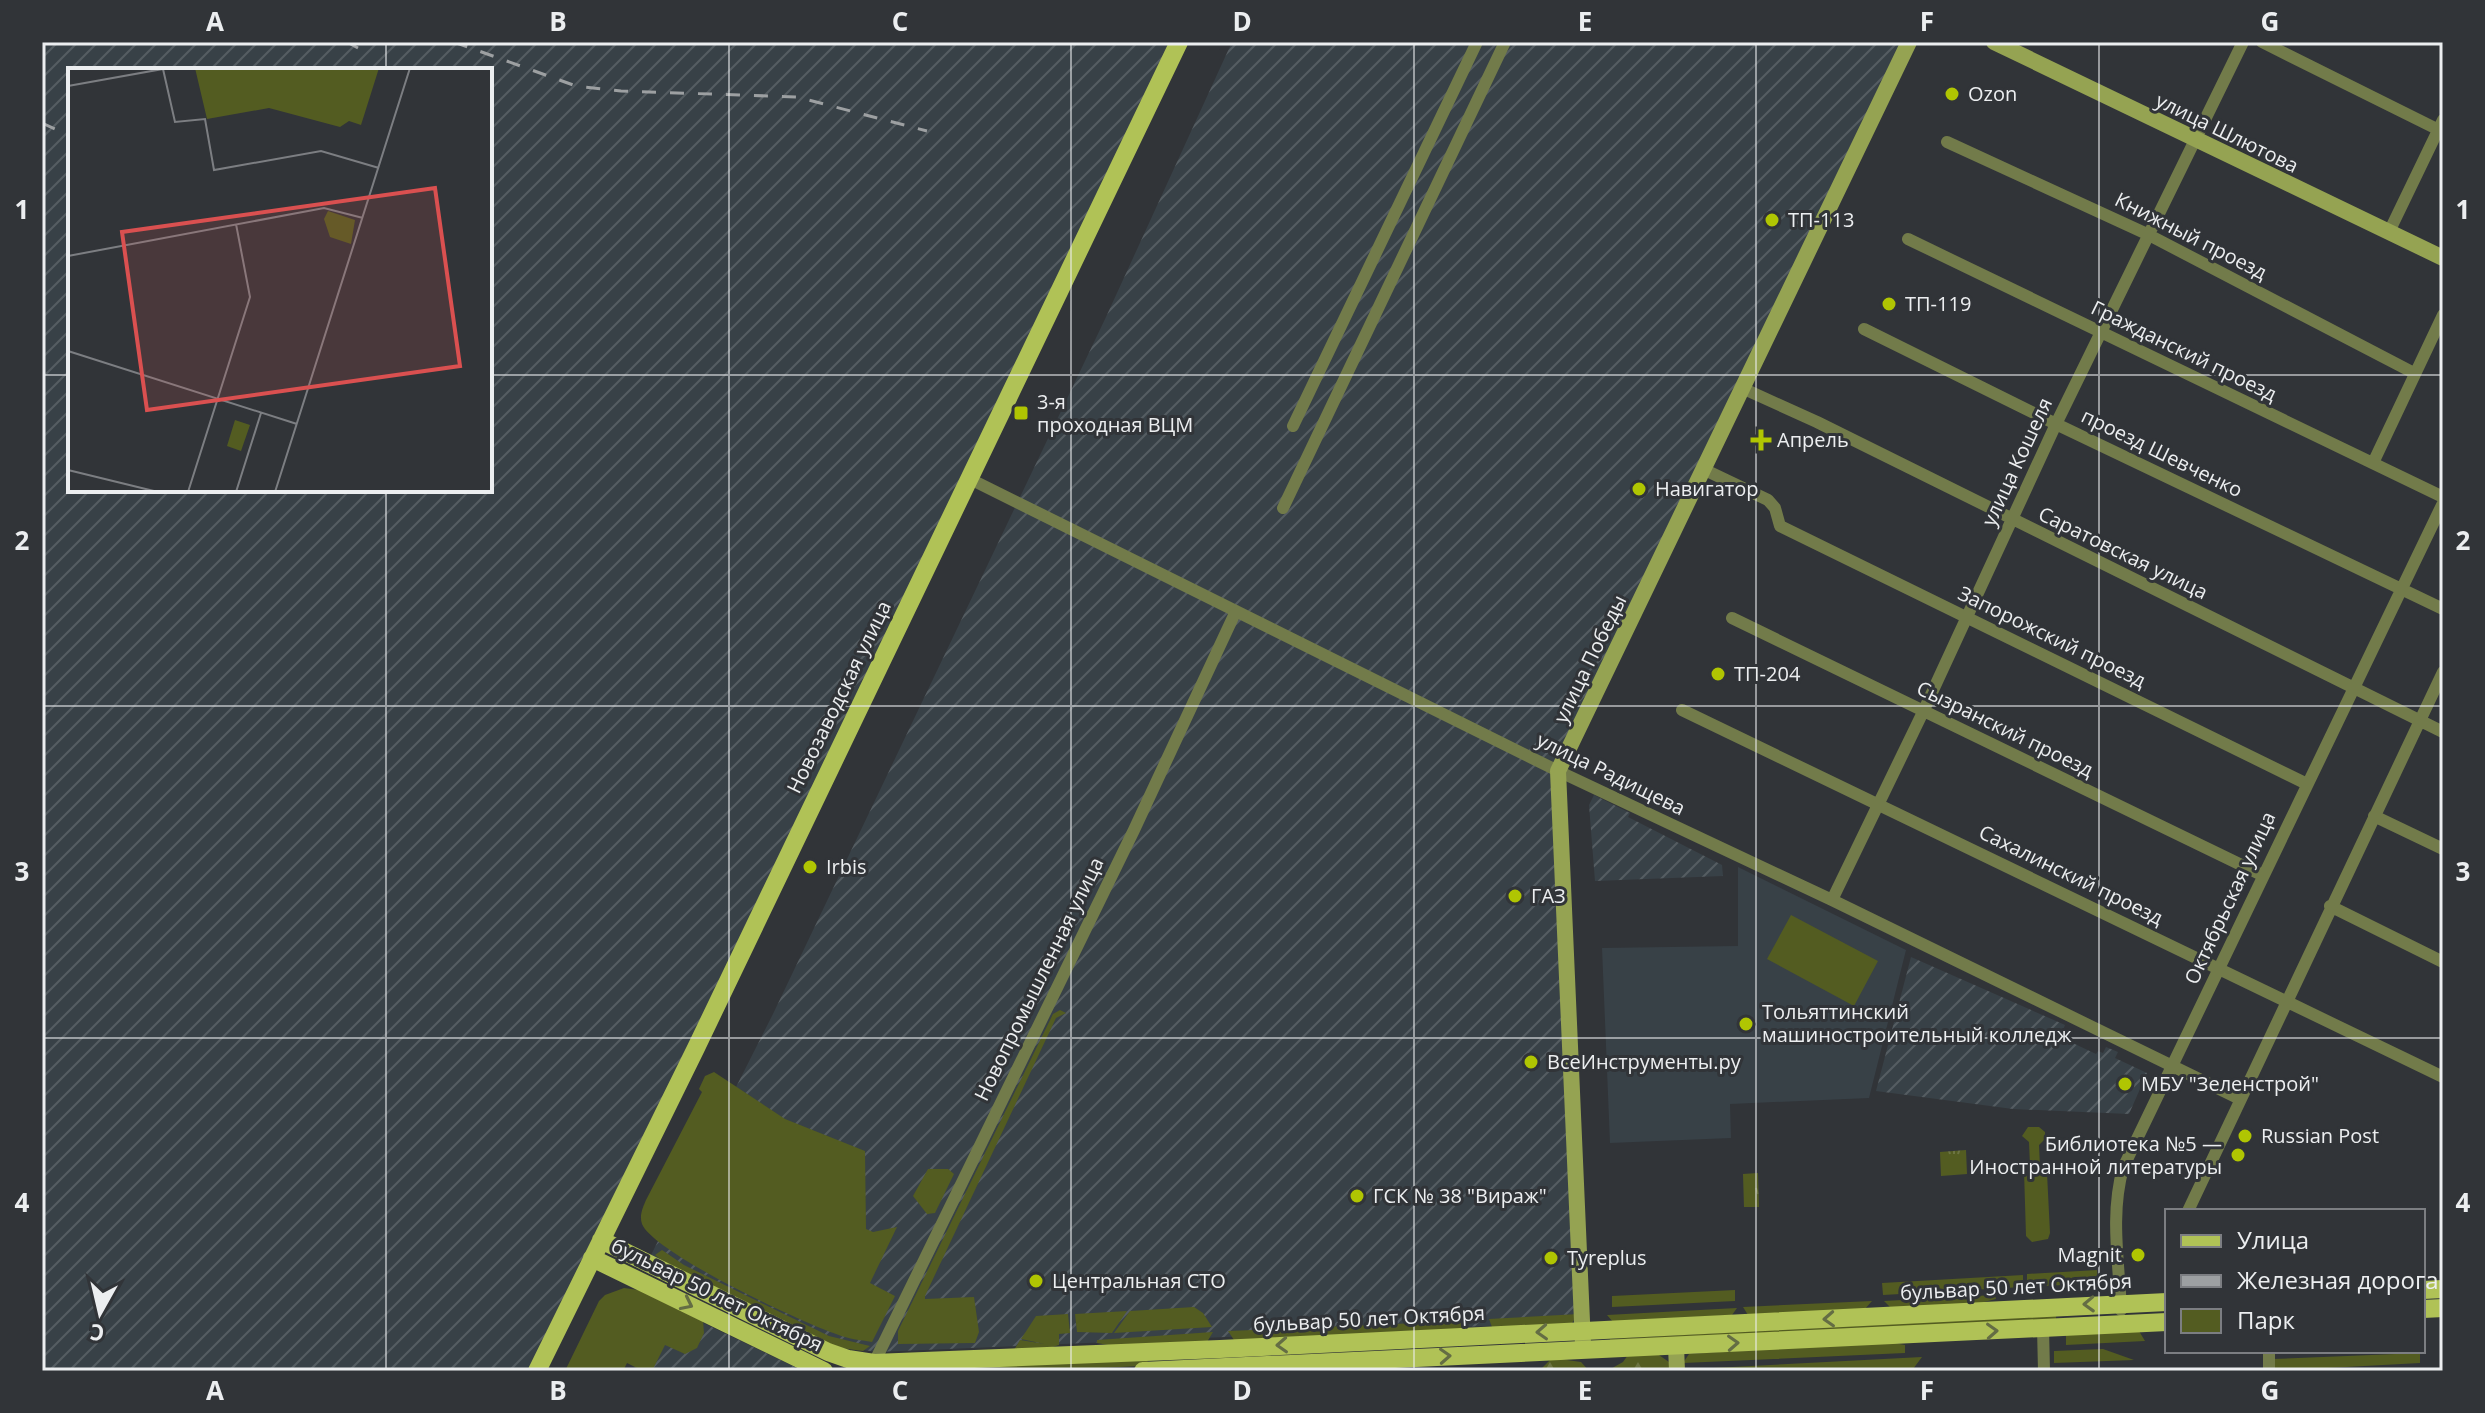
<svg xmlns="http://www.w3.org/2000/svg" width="2485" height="1413" font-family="'Open Sans',sans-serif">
<defs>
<pattern id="industrial-furrows" width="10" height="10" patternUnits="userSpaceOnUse" patternTransform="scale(2)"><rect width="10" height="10" fill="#384147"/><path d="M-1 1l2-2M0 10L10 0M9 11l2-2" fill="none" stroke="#555d62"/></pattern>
<pattern id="forest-firs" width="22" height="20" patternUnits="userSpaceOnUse" patternTransform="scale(2)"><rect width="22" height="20" fill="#535c21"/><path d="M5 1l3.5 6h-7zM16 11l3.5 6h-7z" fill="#6c7442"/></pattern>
<pattern id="park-tufts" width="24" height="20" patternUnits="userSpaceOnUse" patternTransform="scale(2)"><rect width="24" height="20" fill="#535c21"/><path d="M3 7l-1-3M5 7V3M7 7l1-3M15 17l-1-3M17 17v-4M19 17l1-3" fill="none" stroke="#6c7442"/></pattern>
</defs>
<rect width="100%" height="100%" fill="#313438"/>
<path fill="#384147" d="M 1738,867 L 1906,950 L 1869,1098 L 1730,1104 L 1731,1138 L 1610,1143 L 1602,948 L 1738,946 Z"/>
<path fill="url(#industrial-furrows)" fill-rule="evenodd" d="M 42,42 L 1179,42 L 537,1371 L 42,1371 ZM 70,70 L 490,70 L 490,490 L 70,490 Z
M 1232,42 L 1904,42 L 1553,773 L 1576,1322 L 877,1352 L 835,1346 L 651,1255 L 773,1014 L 1106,317 Z
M 1594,795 L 1630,813 L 1628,817 L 1722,865 L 1723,876 L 1595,881 L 1589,805 Z
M 1911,957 L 2065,1025 L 2060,1037 L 2096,1054 L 2098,1051 L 2103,1053 L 2106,1047 L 2118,1052 L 2115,1058 L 2147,1073 L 2129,1114 L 2013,1109 L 1876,1091 Z
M 664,1304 L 803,1371 L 633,1371 Z"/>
<path fill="#535c21" d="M 1791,915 L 1878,961 L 1854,1006 L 1767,959 Z
M 1060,1010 L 1066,1013 L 1056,1018 L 925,1296 L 925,1299 L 974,1297 L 979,1332 L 975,1343 L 898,1344 L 898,1331 L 1053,1014 Z
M 714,1072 L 785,1119 L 865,1151 L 866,1229 L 873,1232 L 897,1227 L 870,1283 L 895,1296 L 872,1342 C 860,1340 848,1339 836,1334 C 802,1323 654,1253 642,1224 C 639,1216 643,1207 646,1200 L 702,1092 L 699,1089 L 705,1076 Z
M 2028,1127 L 2039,1127 L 2045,1132 L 2045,1139 L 2039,1145 L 2040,1167 L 2047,1173 L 2050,1233 L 2048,1239 L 2032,1242 L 2026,1236 L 2024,1171 L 2030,1166 L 2029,1142 L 2022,1136 Z
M 928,1169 L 948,1169 L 954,1174 L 935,1213 L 927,1214 L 913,1196 Z
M 662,1250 L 684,1265 L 829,1336 L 870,1346 L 863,1351 L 833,1347 L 679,1273 L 655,1255 Z
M 2097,1270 L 2098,1283 L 2027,1287 L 2027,1274 Z
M 2023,1275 L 2023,1287 L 1883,1295 L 1882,1283 Z
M 624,1288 L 639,1290 L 703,1321 L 704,1333 L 697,1348 L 685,1354 L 665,1345 L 652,1371 L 643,1371 L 627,1363 L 623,1371 L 565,1371 L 599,1301 L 605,1295 Z
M 1735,1290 L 1735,1301 L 1612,1307 L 1612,1296 Z
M 1995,1295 L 1996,1299 L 1968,1306 L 1892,1309 L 1884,1301 Z
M 1872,1301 L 1864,1310 L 1748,1315 L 1743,1307 Z
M 1194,1307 L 1203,1313 L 1212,1327 L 1114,1333 L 1130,1311 Z
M 1737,1308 L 1732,1315 L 1613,1322 L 1607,1315 Z
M 1127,1311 L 1112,1333 L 1077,1332 L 1075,1314 Z
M 1068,1314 L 1070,1333 L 1059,1334 L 1059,1345 L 1039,1351 L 1014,1350 L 1020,1340 L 1045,1344 L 1021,1339 L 1036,1316 Z
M 1579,1314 L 1571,1324 L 1492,1327 L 1489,1319 Z
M 2056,1314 L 2056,1322 L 1610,1341 L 1610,1339 Z
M 1464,1321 L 1465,1331 L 1234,1340 L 1228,1331 Z
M 2139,1331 L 2145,1341 L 2066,1345 L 2066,1333 Z
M 1213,1332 L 1207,1342 L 1119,1347 L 1097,1343 L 1097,1340 Z
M 1883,1341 L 1905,1345 L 1905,1353 L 1683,1363 L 1689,1354 Z
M 2103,1349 L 2134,1360 L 2054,1363 L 2054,1351 Z
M 2420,1353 L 2420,1363 L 2273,1371 L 2273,1359 Z
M 1922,1357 L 1913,1369 L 1694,1371 L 1694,1369 Z
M 1147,1359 L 1148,1363 L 1142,1366 L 1034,1371 L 894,1371 Z"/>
<path fill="url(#forest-firs)" d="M 1656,1353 L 1669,1362 L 1671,1371 L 1607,1371 L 1623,1362 L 1628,1355 Z
M 1552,1358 L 1581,1362 L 1589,1371 L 1539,1371 Z"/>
<path fill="url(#park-tufts)" d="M 1966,1150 L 1967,1174 L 1941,1176 L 1940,1152 Z
M 1758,1173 L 1759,1207 L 1744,1207 L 1743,1174 Z"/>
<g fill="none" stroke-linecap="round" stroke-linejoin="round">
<path stroke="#727b4a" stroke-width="12" d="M 2262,42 L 2443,132
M 1947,142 L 2147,234 L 2414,373
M 2389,232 L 2443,120
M 1908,239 L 2443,497
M 1864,329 L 2056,424 L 2443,609
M 1742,388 L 1817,422 L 2443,732
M 1293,426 L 1477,42
M 2373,463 L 2443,315
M 1703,469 L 1768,500 L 1775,508 L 1780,526 L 2307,784
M 968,478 L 1558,771 L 1832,900 L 2240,1099
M 1283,508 L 1505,42
M 1732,618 L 2262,875
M 1682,710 L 2443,1077
M 2374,816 L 2443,849
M 1832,900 L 1923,712 L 2056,424 L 2243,42
M 2330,906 L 2443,962
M 2188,1211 L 2443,672
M 2121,1310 C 2119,1262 2110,1215 2123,1168 L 2443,503
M 2043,1328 L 2044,1371
M 2269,1351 L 2269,1371
M 874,1363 L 1134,830 L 1236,611"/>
<path stroke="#95a352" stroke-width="16" d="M 1994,42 L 2443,258
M 1583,1344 L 1558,771 L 1909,42
M 1676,1346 L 1677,1371"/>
<path stroke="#b0c256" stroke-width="18" d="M 601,1240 L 828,1352 L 848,1359 L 874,1363 L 1220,1349 L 2167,1302
M 592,1258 L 824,1371
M 2423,1290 L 2443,1289
M 2423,1309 L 2443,1308
M 537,1371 L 696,1048 L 1179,42
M 1143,1371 L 2167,1322"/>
<path stroke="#9da0a2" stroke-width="3" stroke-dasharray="14 14" stroke-linecap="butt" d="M 347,42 L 358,48
M 454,42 L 576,86 L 621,91 L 797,97 L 927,131
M 42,123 L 70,136"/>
</g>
<defs><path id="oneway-chevron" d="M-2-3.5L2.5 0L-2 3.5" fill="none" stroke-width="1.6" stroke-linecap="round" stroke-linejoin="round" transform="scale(2)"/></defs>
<g stroke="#646d44">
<use href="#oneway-chevron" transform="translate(687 1304) rotate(26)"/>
<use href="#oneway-chevron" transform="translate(2089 1304) rotate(178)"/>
<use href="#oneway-chevron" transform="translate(1829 1319) rotate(177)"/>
<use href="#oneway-chevron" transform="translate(1992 1331) rotate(-3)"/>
<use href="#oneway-chevron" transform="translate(1542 1332) rotate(177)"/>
<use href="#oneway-chevron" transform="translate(1733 1343) rotate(-3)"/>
<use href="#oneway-chevron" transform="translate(1282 1345) rotate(177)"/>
<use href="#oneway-chevron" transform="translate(1445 1356) rotate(-3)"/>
</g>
<path fill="none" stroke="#eceef0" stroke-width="2" stroke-opacity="0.55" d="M 386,42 L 386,70M 729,42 L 729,1371M 1071,42 L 1071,1371M 1414,42 L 1414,1371M 1756,42 L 1756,1371M 2099,42 L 2099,1371M 42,375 L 70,375M 490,375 L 2443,375M 386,490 L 386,1371M 42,706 L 2443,706M 42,1038 L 2443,1038"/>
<g fill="#b0c502" stroke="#313438" stroke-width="3">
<circle cx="1952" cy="94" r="8"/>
<circle cx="1772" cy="220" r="8"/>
<circle cx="1889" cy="304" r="8"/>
<rect x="1013" y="405" width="16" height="16" rx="4"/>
<path d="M1757 428h8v8h8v8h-8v8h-8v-8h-8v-8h8z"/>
<circle cx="1639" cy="489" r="8"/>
<circle cx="1718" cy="674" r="8"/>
<circle cx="810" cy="867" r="8"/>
<circle cx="1515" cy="896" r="8"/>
<circle cx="1746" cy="1024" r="8"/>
<circle cx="1531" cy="1062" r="8"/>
<circle cx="2125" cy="1084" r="8"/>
<circle cx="2245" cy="1136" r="8"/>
<circle cx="2238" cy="1155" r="8"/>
<circle cx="1357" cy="1196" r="8"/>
<circle cx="2138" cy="1255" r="8"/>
<circle cx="1551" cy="1258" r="8"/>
<circle cx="1036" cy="1281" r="8"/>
</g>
<g text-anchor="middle" stroke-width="6" stroke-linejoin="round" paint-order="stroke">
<g font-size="20" fill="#eceef0" stroke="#313438" text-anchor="start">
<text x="1968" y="101">Ozon</text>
<text x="1788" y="227">ТП-113</text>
<text x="1905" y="311">ТП-119</text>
<text x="1037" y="409">3-я<tspan x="1037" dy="23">проходная ВЦМ</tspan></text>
<text x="1777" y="447">Апрель</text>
<text x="1655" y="496">Навигатор</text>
<text x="1734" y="681">ТП-204</text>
<text x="826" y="874">Irbis</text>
<text x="1531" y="903">ГАЗ</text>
<text x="1762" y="1019">Тольяттинский<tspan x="1762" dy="23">машиностроительный колледж</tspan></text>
<text x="1547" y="1069">ВсеИнструменты.ру</text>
<text x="2141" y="1091">МБУ "Зеленстрой"</text>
<text x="2261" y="1143">Russian Post</text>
<text x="2222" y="1151" text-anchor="end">Библиотека №5 —<tspan x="2222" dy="23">Иностранной литературы</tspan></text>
<text x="1373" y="1203">ГСК № 38 "Вираж"</text>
<text x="2122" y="1262" text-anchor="end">Magnit</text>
<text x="1567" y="1265">Tyreplus</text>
<text x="1052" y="1288">Центральная СТО</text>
</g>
<g font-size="20" fill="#eceef0" stroke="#313438">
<text transform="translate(2227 133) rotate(26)" y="7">улица Шлютова</text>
<text transform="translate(2191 236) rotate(27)" y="7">Книжный проезд</text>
<text transform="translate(2184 351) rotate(26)" y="7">Гражданский проезд</text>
<text transform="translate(2162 453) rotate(26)" y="7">проезд Шевченко</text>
<text transform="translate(2017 462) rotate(-65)" y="7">улица Кошеля</text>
<text transform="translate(2123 553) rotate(26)" y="7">Саратовская улица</text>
<text transform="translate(2052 637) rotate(26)" y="7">Запорожский проезд</text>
<text transform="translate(1590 659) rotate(-64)" y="7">улица Победы</text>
<text transform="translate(839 697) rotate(-64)" y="7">Новозаводская улица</text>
<text transform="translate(2005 729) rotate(26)" y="7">Сызранский проезд</text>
<text transform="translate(1611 774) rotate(26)" y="7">улица Радищева</text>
<text transform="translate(2071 875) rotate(26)" y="7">Сахалинский проезд</text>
<text transform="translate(2230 898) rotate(-65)" y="7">Октябрьская улица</text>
<text transform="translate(1039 979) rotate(-64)" y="7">Новопромышленная улица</text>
<text transform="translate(2016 1287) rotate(-3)" y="7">бульвар 50 лет Октября</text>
<text transform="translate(717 1295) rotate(26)" y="7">бульвар 50 лет Октября</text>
<text transform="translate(1369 1319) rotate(-3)" y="7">бульвар 50 лет Октября</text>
</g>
</g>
<g transform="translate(68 68)">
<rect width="424" height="424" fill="#313438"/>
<path d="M 127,0 L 311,0 L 293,57 L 281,53 L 272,59 L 201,40 L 139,51 ZM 260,143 L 287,152 L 283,176 L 262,169 L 256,151 ZM 167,352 L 182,357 L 173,383 L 159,378 Z" fill="#535c21"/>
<path fill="none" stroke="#7c7e82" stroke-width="2" d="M 0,18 L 95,1 L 107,54 L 137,51 L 146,102 L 253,83 L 311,100M 0,188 L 256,140 L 295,150M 0,283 L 229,356M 0,402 L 90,424M 120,424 L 182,229 L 168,156M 168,424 L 193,345M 207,424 L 342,0"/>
<path fill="#da5050" fill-opacity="0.15" stroke="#da5050" stroke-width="4" d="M 367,120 L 392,298 L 79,342 L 54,164 Z"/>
<rect width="424" height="424" fill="none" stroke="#eceef0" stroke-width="4"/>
</g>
<rect width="2485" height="1413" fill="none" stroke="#313438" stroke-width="88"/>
<rect x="2165" y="1209" width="260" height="144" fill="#313438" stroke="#7c7e82" stroke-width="2"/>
<rect x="2181" y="1235" width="40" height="12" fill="#b0c256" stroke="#7c7e82" stroke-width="2"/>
<text x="2237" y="1249" font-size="24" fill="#eceef0">Улица</text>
<rect x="2181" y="1275" width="40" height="12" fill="#9da0a2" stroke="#7c7e82" stroke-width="2"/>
<text x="2237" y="1289" font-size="24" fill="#eceef0">Железная дорога</text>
<rect x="2181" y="1309" width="40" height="24" fill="#535c21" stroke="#7c7e82" stroke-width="2"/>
<text x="2237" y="1329" font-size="24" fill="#eceef0">Парк</text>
<g transform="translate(100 1313) rotate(188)" stroke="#313438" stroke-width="6" paint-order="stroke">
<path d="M0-6L14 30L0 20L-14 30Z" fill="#eceef0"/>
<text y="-12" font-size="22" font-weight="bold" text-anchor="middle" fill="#eceef0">С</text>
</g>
<rect x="44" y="44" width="2397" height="1325" fill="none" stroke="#eceef0" stroke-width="3"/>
<g font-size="26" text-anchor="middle" font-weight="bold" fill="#eceef0">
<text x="215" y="31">A</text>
<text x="558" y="31">B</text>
<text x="900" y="31">C</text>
<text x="1242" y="31">D</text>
<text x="1585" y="31">E</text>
<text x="1927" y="31">F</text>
<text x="2270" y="31">G</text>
<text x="22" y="219">1</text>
<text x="2463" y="219">1</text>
<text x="22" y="550">2</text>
<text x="2463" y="550">2</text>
<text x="22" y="881">3</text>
<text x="2463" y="881">3</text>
<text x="22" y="1212">4</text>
<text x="2463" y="1212">4</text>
<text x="215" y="1400">A</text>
<text x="558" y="1400">B</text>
<text x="900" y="1400">C</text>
<text x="1242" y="1400">D</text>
<text x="1585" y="1400">E</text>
<text x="1927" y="1400">F</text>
<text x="2270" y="1400">G</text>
</g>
</svg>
